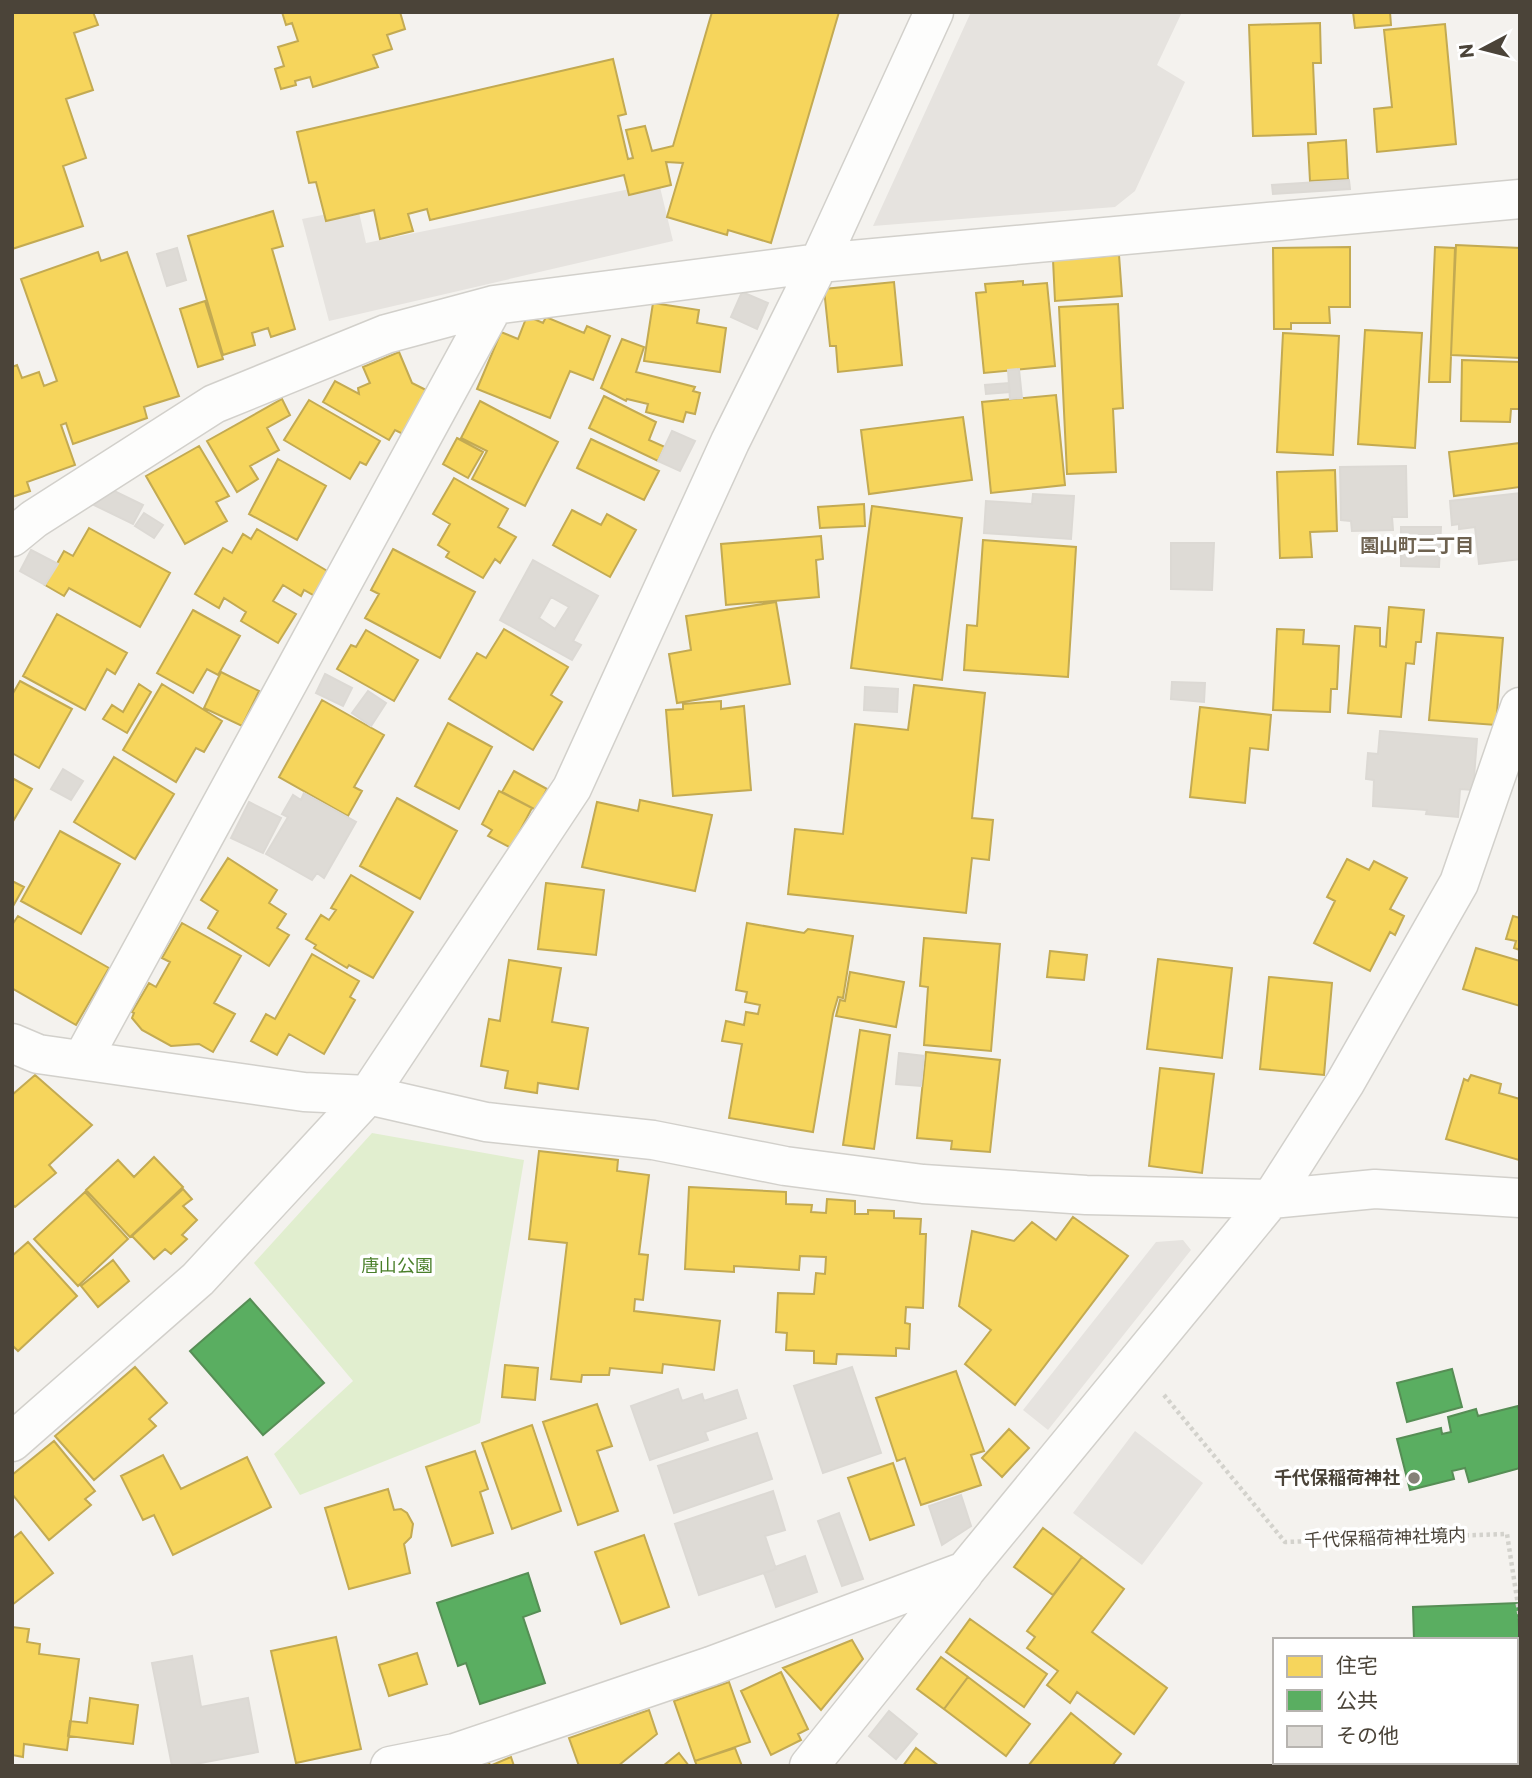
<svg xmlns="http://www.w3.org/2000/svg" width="1532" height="1778" font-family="Commissioner,'Noto Sans JP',sans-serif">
<rect width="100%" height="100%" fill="#f4f2ee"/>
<path fill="#e1eecf" d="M 372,1133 L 524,1160 L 480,1423 L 300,1495 L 274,1454 L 353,1381 L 254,1263 Z"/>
<path fill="#e6e3df" d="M 971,12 L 1182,12 L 1157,65 L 1185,82 L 1135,191 L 1115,207 L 873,226 Z
M 659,183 L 673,241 L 329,321 L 302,219 L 358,208 L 366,243 Z
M 1183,1240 L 1191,1250 L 1048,1430 L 1023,1410 L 1156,1242 Z
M 1135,1431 L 1203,1483 L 1142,1565 L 1073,1513 Z"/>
<path fill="#f6d55c" stroke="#c3aa52" stroke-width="2" d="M 12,12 L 93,12 L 98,25 L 74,33 L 93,90 L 66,99 L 86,158 L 63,166 L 83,226 L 12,249 Z
M 282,12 L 400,12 L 405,29 L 387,35 L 392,49 L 373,55 L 378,67 L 313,87 L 310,77 L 295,81 L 296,85 L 281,89 L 275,69 L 284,66 L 278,47 L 298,41 L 292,23 L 286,25 Z
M 712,12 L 839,12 L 771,243 L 728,230 L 727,235 L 667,217 L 683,163 L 666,162 L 671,185 L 629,195 L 624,175 L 430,220 L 427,209 L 408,214 L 413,231 L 380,239 L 374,210 L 326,221 L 316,182 L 309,183 L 297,132 L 613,59 L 626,114 L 618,116 L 628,159 L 633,158 L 626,130 L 645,126 L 652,151 L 673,146 Z
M 1353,12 L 1390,12 L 1391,25 L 1355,28 Z
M 1320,23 L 1321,63 L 1313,63 L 1316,134 L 1253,136 L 1249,25 Z
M 1445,24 L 1456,144 L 1377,152 L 1374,109 L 1392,107 L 1384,30 Z
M 1346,140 L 1348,179 L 1310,181 L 1308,143 Z
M 273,211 L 283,246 L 272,249 L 295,329 L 271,337 L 268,328 L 252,333 L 255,345 L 223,355 L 188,236 Z
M 1456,245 L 1520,248 L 1520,358 L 1451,355 Z
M 1350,247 L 1350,307 L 1329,307 L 1330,323 L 1291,323 L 1291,329 L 1274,329 L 1273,248 Z
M 1435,247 L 1455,248 L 1450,382 L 1429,382 Z
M 98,252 L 101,261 L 127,252 L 179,396 L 144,407 L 147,418 L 73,444 L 66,423 L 61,425 L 75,465 L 27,482 L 30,491 L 12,497 L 12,367 L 17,365 L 22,378 L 39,372 L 44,386 L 57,381 L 21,279 Z
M 1119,255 L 1122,296 L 1055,301 L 1053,260 Z
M 1023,281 L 1023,285 L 1047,283 L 1055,366 L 984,373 L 976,293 L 986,292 L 985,284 Z
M 894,282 L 902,365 L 838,372 L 836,346 L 830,346 L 824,289 Z
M 205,301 L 223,359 L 198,367 L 180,309 Z
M 653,303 L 699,310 L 697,323 L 726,328 L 720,372 L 644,361 Z
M 1118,304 L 1123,408 L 1113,409 L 1116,472 L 1067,474 L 1059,307 Z
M 527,316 L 543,323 L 546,317 L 584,333 L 587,326 L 610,336 L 593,380 L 570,371 L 550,418 L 477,389 L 501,332 L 518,339 Z
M 1365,330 L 1422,333 L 1415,448 L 1358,444 Z
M 1283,333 L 1339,336 L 1333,455 L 1277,452 Z
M 622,339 L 644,347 L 636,372 L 695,387 L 693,391 L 700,393 L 695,414 L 686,412 L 683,422 L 646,412 L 648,404 L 627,399 L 626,401 L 601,388 Z
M 399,352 L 412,383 L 428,391 L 403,434 L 395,430 L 389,440 L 323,402 L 335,381 L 359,394 L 358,388 L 370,383 L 363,367 Z
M 1462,360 L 1520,362 L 1520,409 L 1511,409 L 1510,422 L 1461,421 Z
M 1056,395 L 1065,485 L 991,493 L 982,402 Z
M 604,396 L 656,422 L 649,440 L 665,447 L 658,461 L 589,428 Z
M 282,399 L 290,415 L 267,428 L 279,450 L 250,466 L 258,479 L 237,492 L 207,441 Z
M 309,400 L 380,441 L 366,465 L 360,462 L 350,479 L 284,440 Z
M 480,401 L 558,442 L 525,506 L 472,479 L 487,451 L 461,438 Z
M 963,417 L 972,480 L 869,494 L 861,430 Z
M 457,438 L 483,452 L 468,478 L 443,464 Z
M 591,439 L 659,471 L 644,500 L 577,468 Z
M 1520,443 L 1520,487 L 1454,496 L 1449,452 Z
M 199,446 L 229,496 L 216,502 L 227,521 L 185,544 L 146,476 Z
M 278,459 L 326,486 L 297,540 L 249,514 Z
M 1335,470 L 1337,531 L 1310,532 L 1312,557 L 1280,558 L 1277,472 Z
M 454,478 L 508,509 L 498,527 L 516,537 L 500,563 L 495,559 L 483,578 L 446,557 L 449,552 L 438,545 L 450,524 L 433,514 Z
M 864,504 L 865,526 L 820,528 L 818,507 Z
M 872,506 L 962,518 L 942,680 L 851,668 Z
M 572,510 L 601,525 L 607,514 L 636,530 L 610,577 L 553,545 Z
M 89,528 L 170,573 L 140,627 L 69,588 L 64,596 L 45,585 L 64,551 L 73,556 Z
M 257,529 L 334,575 L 320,599 L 304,590 L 301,596 L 283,585 L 273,601 L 296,614 L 278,643 L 241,621 L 246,612 L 224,598 L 219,608 L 195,594 L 223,548 L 232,553 L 243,534 L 251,539 Z
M 821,536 L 823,559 L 816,560 L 819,597 L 726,605 L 721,544 Z
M 983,540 L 1076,547 L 1068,677 L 964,670 L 967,625 L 977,626 Z
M 393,549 L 475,592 L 440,658 L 365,618 L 379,594 L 371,590 Z
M 776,602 L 790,684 L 677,703 L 669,654 L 691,650 L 686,616 Z
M 1389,607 L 1424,610 L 1421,642 L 1416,642 L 1414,664 L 1406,663 L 1401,717 L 1348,713 L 1355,626 L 1380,628 L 1380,646 L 1386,647 Z
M 193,610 L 240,636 L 218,675 L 207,669 L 193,693 L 157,673 Z
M 57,614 L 127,653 L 115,674 L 107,669 L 85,710 L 23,676 Z
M 504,629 L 568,667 L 551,695 L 562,702 L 533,750 L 449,699 L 477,653 L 486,658 Z
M 1277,629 L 1304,630 L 1303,644 L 1339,646 L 1337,689 L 1331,689 L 1330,712 L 1273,710 Z
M 366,630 L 418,660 L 394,701 L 337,669 L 351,645 L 356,647 Z
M 1437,633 L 1503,638 L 1496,725 L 1429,720 Z
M 221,672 L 259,691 L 242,726 L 204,708 Z
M 20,681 L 72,709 L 39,768 L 12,753 L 12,695 Z
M 139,684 L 151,692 L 127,733 L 103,719 L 112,705 L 123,712 Z
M 162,684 L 222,721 L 204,752 L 196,748 L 176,782 L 123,750 Z
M 914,685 L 985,693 L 972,818 L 993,820 L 989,860 L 972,858 L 966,913 L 788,894 L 795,829 L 843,834 L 855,724 L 908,730 Z
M 322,700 L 384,735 L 354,787 L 362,791 L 348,816 L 279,777 Z
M 721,701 L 721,709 L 744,706 L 751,790 L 673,796 L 666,710 L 683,709 L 683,704 Z
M 1200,707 L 1271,715 L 1268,750 L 1250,748 L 1245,803 L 1190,797 Z
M 448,723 L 492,747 L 459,809 L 415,786 Z
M 114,757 L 174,794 L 135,859 L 74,822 Z
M 514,771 L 547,789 L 536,810 L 502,792 Z
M 12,778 L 32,789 L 12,823 Z
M 499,791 L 532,808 L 511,848 L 488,836 L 492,830 L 482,824 Z
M 397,798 L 457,831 L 420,899 L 360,866 Z
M 640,800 L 712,815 L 695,891 L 582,867 L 597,802 L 638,811 Z
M 60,831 L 120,864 L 81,934 L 21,901 Z
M 228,858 L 277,890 L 269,903 L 286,914 L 277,928 L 289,935 L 269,966 L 208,928 L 218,911 L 201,900 Z
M 1347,859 L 1369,870 L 1374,861 L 1407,878 L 1390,909 L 1404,916 L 1395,935 L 1390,932 L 1370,971 L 1314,943 L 1335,901 L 1327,897 Z
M 351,875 L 413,912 L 373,978 L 349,965 L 347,968 L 314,948 L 316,945 L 306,939 L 321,915 L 329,920 L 336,910 L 331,908 Z
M 12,881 L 24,887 L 12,908 Z
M 546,883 L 604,890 L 596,955 L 538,949 Z
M 18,916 L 109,968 L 76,1025 L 13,989 L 12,991 L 12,925 Z
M 1513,916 L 1520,918 L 1520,950 L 1514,948 L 1516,941 L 1506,939 Z
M 182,923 L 241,956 L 214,1003 L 235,1014 L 213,1052 L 199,1044 L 171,1046 L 142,1030 L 132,1018 L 134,1013 L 132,1012 L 149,983 L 156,987 L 170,962 L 162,958 Z
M 747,923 L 804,933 L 808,929 L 853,936 L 843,998 L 838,997 L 833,1014 L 813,1132 L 729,1118 L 742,1044 L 722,1041 L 726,1021 L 744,1025 L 746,1012 L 758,1014 L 760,1005 L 745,1002 L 747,992 L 736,990 Z
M 924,938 L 1000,944 L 991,1051 L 924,1045 L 928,987 L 920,986 Z
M 1476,948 L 1520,961 L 1520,1006 L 1463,989 Z
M 1050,951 L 1087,955 L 1084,980 L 1047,977 Z
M 312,954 L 359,981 L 350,997 L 355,1000 L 324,1054 L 289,1034 L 277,1055 L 251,1041 L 266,1014 L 275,1019 Z
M 1158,959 L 1232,968 L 1222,1058 L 1147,1049 Z
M 509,960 L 561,968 L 552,1022 L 588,1028 L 578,1089 L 538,1083 L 537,1093 L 505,1088 L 508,1071 L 481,1066 L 489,1019 L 500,1021 Z
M 850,972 L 904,982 L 896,1027 L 836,1016 L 840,1000 L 845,1001 Z
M 1269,977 L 1332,983 L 1324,1075 L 1260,1069 Z
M 860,1030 L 890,1035 L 874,1149 L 843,1145 Z
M 926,1052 L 1000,1060 L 990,1152 L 951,1149 L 952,1141 L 917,1138 Z
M 1160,1068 L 1214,1074 L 1202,1173 L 1149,1166 Z
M 35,1075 L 92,1125 L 49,1165 L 56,1173 L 15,1207 L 12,1204 L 12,1095 Z
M 1471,1075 L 1501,1084 L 1499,1093 L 1520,1099 L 1519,1160 L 1446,1139 L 1464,1079 L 1468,1081 Z
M 539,1151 L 618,1160 L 617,1171 L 649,1175 L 639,1254 L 648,1255 L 643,1300 L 635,1299 L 634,1311 L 720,1321 L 714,1370 L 663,1364 L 662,1373 L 610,1368 L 609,1375 L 582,1375 L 581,1382 L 551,1379 L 567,1243 L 529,1239 Z
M 154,1157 L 183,1187 L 130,1237 L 86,1190 L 118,1160 L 134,1177 Z
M 689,1187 L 786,1192 L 786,1204 L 812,1205 L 811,1212 L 826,1213 L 827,1199 L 855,1201 L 855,1214 L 868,1214 L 868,1210 L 894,1211 L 894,1218 L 921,1219 L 920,1234 L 926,1234 L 923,1308 L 906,1307 L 905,1323 L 910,1324 L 909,1349 L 896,1348 L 896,1356 L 837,1354 L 836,1364 L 814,1363 L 814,1351 L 786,1350 L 787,1333 L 776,1332 L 778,1293 L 814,1294 L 816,1273 L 825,1274 L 826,1257 L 800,1256 L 799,1270 L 734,1266 L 734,1272 L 685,1269 Z
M 183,1189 L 192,1199 L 183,1206 L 197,1220 L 182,1235 L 187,1239 L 171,1254 L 165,1249 L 154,1259 L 132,1236 Z
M 85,1192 L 128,1239 L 78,1286 L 34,1239 Z
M 1073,1217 L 1128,1256 L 1015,1405 L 965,1364 L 991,1330 L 959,1306 L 972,1231 L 1014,1241 L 1032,1222 L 1056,1240 Z
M 28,1242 L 77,1296 L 18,1351 L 12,1345 L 12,1256 Z
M 113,1260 L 129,1281 L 98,1307 L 81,1286 Z
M 505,1365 L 538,1368 L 535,1400 L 502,1397 Z
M 135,1367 L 167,1403 L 149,1419 L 156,1426 L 94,1480 L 55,1436 Z
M 956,1371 L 984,1451 L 971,1455 L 981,1485 L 921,1505 L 905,1458 L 897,1461 L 876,1398 Z
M 597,1404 L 612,1446 L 597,1451 L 618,1511 L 578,1525 L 543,1422 Z
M 532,1425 L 561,1511 L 512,1529 L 482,1443 Z
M 1009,1429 L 1029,1448 L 1002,1477 L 982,1458 Z
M 54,1441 L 95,1491 L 85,1499 L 91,1505 L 49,1540 L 12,1494 L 12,1475 Z
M 475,1451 L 488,1489 L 480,1492 L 493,1533 L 452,1546 L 426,1467 Z
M 163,1455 L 181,1489 L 247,1457 L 271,1507 L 173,1555 L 154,1515 L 143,1520 L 121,1476 Z
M 893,1463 L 914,1525 L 870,1540 L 848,1478 Z
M 388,1489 L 394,1510 L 401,1509 L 407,1513 L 413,1524 L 411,1537 L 404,1544 L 410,1573 L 349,1589 L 325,1508 Z
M 1043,1528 L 1082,1557 L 1053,1595 L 1014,1567 Z
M 21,1532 L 53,1573 L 12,1605 L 12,1539 Z
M 644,1535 L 669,1607 L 621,1624 L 595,1552 Z
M 1082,1557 L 1124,1589 L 1092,1632 L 1167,1688 L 1134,1734 L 1077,1692 L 1070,1703 L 1047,1685 L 1058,1671 L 1027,1648 L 1035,1637 L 1027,1631 Z
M 970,1619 L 1047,1674 L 1024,1707 L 946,1652 Z
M 12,1627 L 29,1629 L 27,1642 L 40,1644 L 39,1654 L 79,1659 L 67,1750 L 24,1744 L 23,1757 L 12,1755 Z
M 336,1637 L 361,1749 L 296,1763 L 271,1651 Z
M 852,1640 L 863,1659 L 821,1710 L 783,1668 Z
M 417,1653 L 427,1684 L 389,1696 L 379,1665 Z
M 941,1657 L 968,1677 L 944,1709 L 917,1689 Z
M 781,1672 L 808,1729 L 798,1734 L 801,1740 L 771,1755 L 741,1691 Z
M 968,1677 L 1030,1724 L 1006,1756 L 944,1709 Z
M 729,1682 L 750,1742 L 695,1761 L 674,1701 Z
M 90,1698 L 138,1705 L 133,1744 L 68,1736 L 70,1721 L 87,1723 Z
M 649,1710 L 657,1734 L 618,1766 L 579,1766 L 569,1738 Z
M 1071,1713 L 1121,1754 L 1112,1766 L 1028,1766 Z
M 735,1748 L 742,1766 L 697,1766 L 695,1761 Z
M 916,1748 L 939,1766 L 903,1766 Z
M 679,1753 L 689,1766 L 663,1766 Z
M 511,1757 L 514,1766 L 470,1766 L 488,1759 L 490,1766 Z"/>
<path fill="#5aae61" stroke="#568e55" stroke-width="2" d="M 250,1299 L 324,1383 L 263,1435 L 190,1351 Z
M 1452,1369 L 1462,1407 L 1407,1422 L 1397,1383 Z
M 1518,1406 L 1520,1415 L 1520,1468 L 1469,1482 L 1465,1468 L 1452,1471 L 1454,1479 L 1410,1490 L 1397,1439 L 1441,1428 L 1442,1434 L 1451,1432 L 1448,1417 L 1476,1409 L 1478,1416 Z
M 528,1573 L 540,1611 L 523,1617 L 545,1683 L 480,1704 L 466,1663 L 458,1666 L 437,1603 Z
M 1518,1603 L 1520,1660 L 1516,1660 L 1516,1640 L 1414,1640 L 1413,1607 Z
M 1434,1762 L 1501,1762 L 1501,1766 L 1434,1766 Z"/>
<path fill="#dedbd6" stroke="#dcd9d4" stroke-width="2" fill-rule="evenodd" d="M 1349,180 L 1350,189 L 1273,194 L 1272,185 Z
M 177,248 L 186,280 L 167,286 L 157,254 Z
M 742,292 L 768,303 L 757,329 L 731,317 Z
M 1019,369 L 1022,398 L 1010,399 L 1008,370 Z
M 1009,383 L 1010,392 L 986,394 L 985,385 Z
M 672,431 L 695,441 L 680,471 L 658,461 Z
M 1406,466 L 1407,517 L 1392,517 L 1393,530 L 1352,531 L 1351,521 L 1341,520 L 1340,467 Z
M 112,490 L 143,505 L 133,524 L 94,505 Z
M 1520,493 L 1520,559 L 1479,564 L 1475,527 L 1459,529 L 1459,524 L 1452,525 L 1450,501 Z
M 1033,494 L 1074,496 L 1071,539 L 984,533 L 986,501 L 1032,504 Z
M 144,513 L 163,525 L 154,538 L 135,526 Z
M 1401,527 L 1441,527 L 1439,567 L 1401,566 Z
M 1171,543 L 1214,543 L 1212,590 L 1171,589 Z
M 31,550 L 58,564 L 45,585 L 20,571 Z
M 533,560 L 598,596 L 573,641 L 581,645 L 572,660 L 500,620 ZM 551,597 L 569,607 L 555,629 L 539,618 Z
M 325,674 L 352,688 L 343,706 L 316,693 Z
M 1172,682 L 1205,683 L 1204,702 L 1171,699 Z
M 865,687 L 898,689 L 897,712 L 864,710 Z
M 368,691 L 386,703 L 371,726 L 352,713 Z
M 1380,731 L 1477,739 L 1473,790 L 1460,789 L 1458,817 L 1426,814 L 1427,810 L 1373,806 L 1374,780 L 1366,779 L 1368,753 L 1378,754 Z
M 63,769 L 83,781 L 71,800 L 51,789 Z
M 304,793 L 356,822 L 324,878 L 317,873 L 312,880 L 266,854 L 288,817 L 282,814 L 293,795 L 301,800 Z
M 249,802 L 281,818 L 263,853 L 231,838 Z
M 899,1053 L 924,1056 L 921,1086 L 896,1084 Z
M 852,1367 L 881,1453 L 823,1473 L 794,1386 Z
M 678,1389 L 682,1401 L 702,1394 L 704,1401 L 737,1390 L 746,1418 L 705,1432 L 708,1440 L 650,1460 L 631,1406 Z
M 757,1433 L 772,1479 L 674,1513 L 658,1466 Z
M 773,1491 L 785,1530 L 765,1536 L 776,1569 L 699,1595 L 675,1524 Z
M 961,1495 L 971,1526 L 942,1545 L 929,1506 Z
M 839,1513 L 863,1579 L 842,1586 L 818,1521 Z
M 805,1556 L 817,1592 L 776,1607 L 764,1573 L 776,1569 L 775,1567 Z
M 192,1656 L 201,1707 L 248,1698 L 258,1752 L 185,1766 L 172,1766 L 152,1663 Z
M 889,1711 L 917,1734 L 896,1759 L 869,1736 Z"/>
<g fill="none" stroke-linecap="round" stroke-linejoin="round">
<defs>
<path id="minor" d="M 12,537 L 34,519 L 214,404 L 386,334 L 494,305 L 819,263 L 1520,199
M 12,1043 L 38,1054 L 304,1092 L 368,1095 L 486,1122 L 653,1140 L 785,1166 L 923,1184 L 1086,1195 L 1271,1199 L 1375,1189 L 1520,1198
M 82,1060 L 494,305
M 12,1442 L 198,1279 L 368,1095 L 572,788 L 730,442 L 819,263 L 934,12
M 390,1766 L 455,1753 L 711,1666 L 965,1571 L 1271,1199 L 1345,1083 L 1459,883 L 1520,707
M 809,1766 L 964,1573"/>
</defs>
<use href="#minor" stroke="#d2d0cb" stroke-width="41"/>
<path stroke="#d3d2cc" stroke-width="4.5" stroke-dasharray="3.5 3.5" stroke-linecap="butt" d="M 1164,1395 L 1285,1542 L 1507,1534 L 1520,1618"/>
<use href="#minor" stroke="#fdfdfc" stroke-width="38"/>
</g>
<circle fill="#868178" stroke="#fff" stroke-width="2.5" cx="1414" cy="1478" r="7"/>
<g text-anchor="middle" stroke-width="7" stroke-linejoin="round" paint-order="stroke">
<g font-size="18" fill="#4a7f2a" stroke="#fff">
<text x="397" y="1272">唐山公園</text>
</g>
<g font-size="18" font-weight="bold" fill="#4b4439" stroke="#fff" text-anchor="end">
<text x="1400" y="1484">千代保稲荷神社</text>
</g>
<g font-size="18" fill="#4b4439" stroke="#fff">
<text transform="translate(1385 1538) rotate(-2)" y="6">千代保稲荷神社境内</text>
</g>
<g font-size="19" font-weight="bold" fill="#6e6250" stroke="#fff">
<text x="1417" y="552">園山町二丁目</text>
</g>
</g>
<rect width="1532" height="1778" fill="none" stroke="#4b4439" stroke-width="28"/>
<rect x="1273" y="1638" width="245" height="126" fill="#ffffff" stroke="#b7b4b0" stroke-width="2"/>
<rect x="1287" y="1656" width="35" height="21" fill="#f6d55c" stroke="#b7b4b0" stroke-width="2"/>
<text x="1336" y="1673" font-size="21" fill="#4b4439">住宅</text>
<rect x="1287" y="1690" width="35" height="21" fill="#5aae61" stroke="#b7b4b0" stroke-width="2"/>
<text x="1336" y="1708" font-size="21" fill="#4b4439">公共</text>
<rect x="1287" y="1726" width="35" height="21" fill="#dedbd6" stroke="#b7b4b0" stroke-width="2"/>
<text x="1336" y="1743" font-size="21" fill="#4b4439">その他</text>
<g transform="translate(1483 49) rotate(263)" stroke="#ffffff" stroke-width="5" paint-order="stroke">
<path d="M0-5L12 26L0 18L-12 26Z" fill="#4b4439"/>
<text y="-10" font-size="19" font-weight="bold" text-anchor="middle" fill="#4b4439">N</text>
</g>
</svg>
